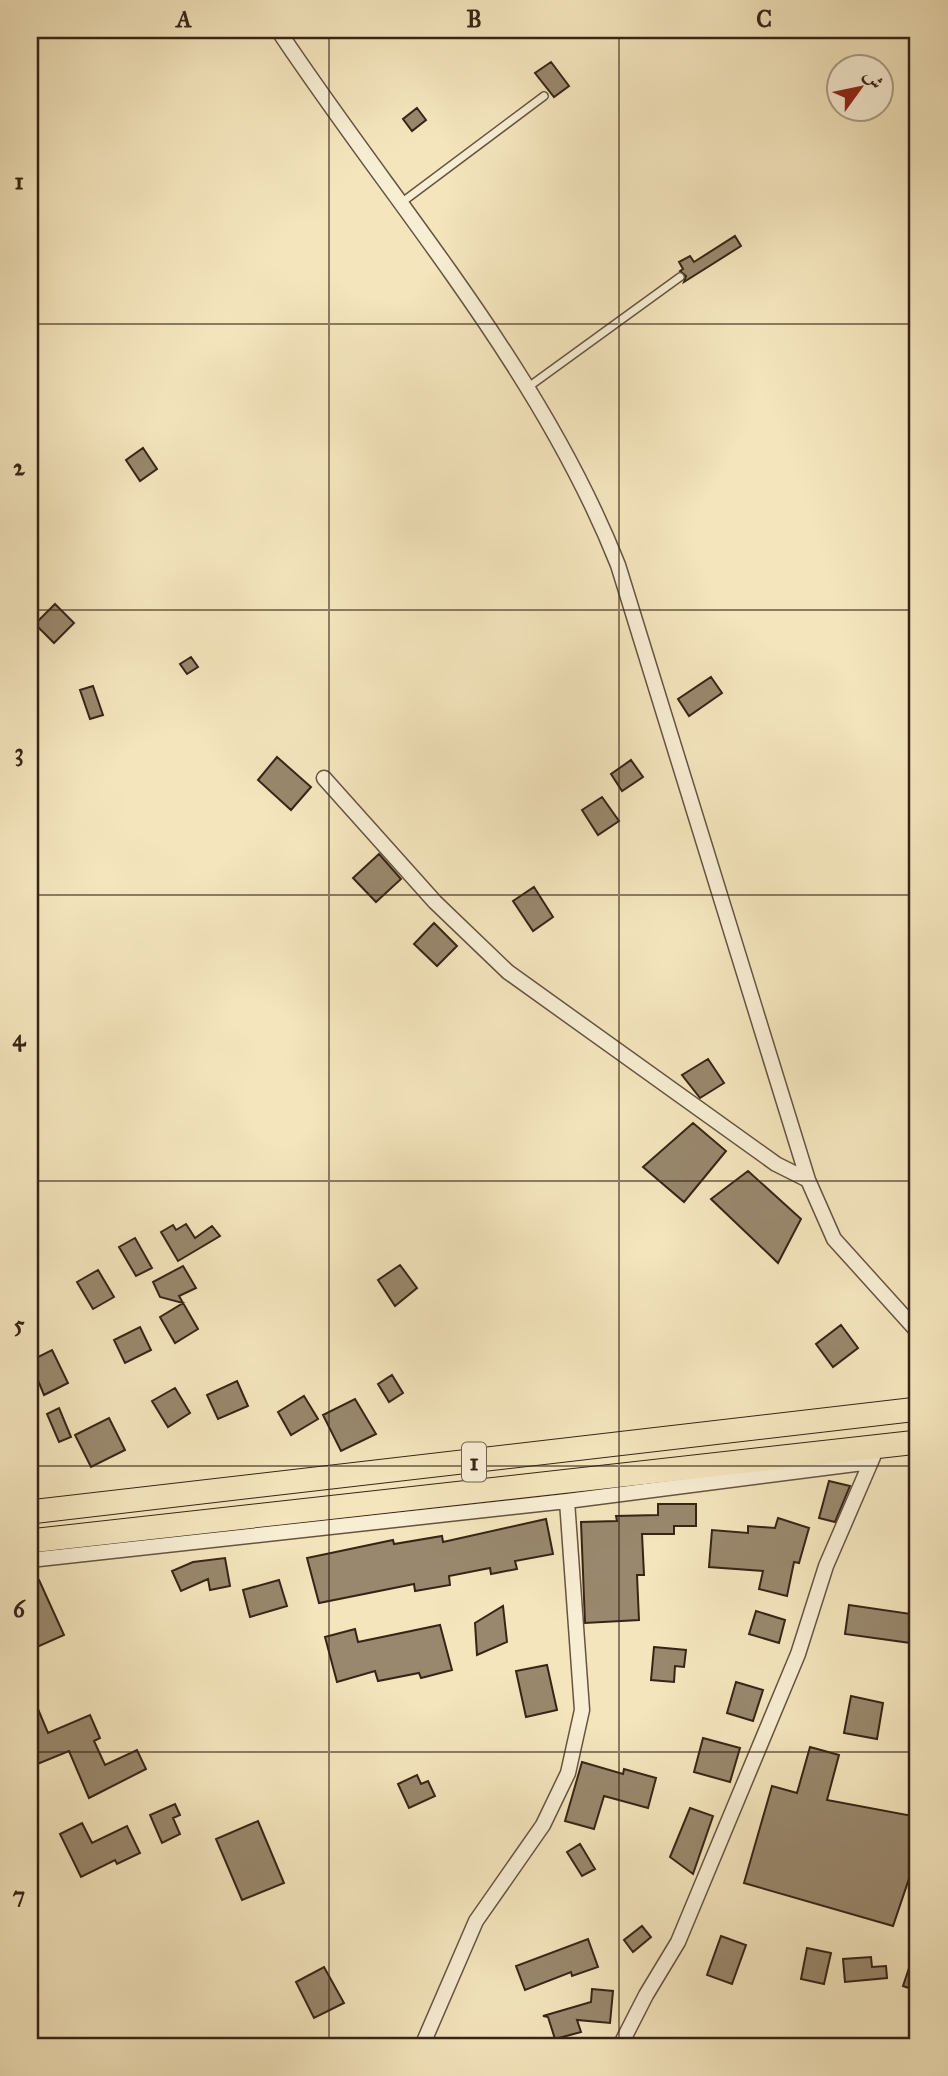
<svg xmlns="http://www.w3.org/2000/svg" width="948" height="2076" font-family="'IM FELL Great Primer',Amiri,serif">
<rect width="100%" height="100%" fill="#f4e5bd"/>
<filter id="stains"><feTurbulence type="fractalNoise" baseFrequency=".00286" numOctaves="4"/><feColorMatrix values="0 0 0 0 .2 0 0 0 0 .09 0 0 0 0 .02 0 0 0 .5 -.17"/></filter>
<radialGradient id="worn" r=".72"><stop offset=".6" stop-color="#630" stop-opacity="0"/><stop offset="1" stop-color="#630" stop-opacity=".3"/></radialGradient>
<path fill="#99886d" stroke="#372416" stroke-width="2" d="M 551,62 L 569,86 L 554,97 L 535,73 Z
M 417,108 L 426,120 L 412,131 L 403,119 Z
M 735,236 L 741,246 L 684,282 L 686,276 L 680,271 L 683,269 L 679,262 L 690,256 L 694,262 Z
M 143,448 L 157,469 L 140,481 L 126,460 Z
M 55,604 L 74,623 L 54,643 L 35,624 Z
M 191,657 L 198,667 L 187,674 L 180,664 Z
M 711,677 L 722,693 L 689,716 L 678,699 Z
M 93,686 L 103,715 L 90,719 L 80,690 Z
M 277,757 L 311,787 L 291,810 L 258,780 Z
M 631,760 L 643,777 L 622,791 L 611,774 Z
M 602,797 L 619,821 L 598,835 L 582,810 Z
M 379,854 L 401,879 L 376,902 L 353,878 Z
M 534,887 L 553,917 L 533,931 L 513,901 Z
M 434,923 L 457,946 L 437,966 L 414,944 Z
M 708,1059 L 724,1083 L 700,1098 L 682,1075 Z
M 693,1123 L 726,1151 L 684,1202 L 643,1167 Z
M 748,1171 L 801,1219 L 778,1263 L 711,1199 Z
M 186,1224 L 195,1238 L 212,1226 L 220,1236 L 178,1261 L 161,1232 L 173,1225 L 176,1230 Z
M 135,1238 L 152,1268 L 136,1276 L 119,1247 Z
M 400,1265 L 417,1288 L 395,1306 L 378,1280 Z
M 183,1266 L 196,1288 L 179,1296 L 198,1329 L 175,1343 L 160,1317 L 183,1303 L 160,1297 L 153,1282 Z
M 98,1270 L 114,1297 L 93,1309 L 77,1282 Z
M 841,1325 L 858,1348 L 833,1367 L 816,1344 Z
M 140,1327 L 151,1350 L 125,1363 L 114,1340 Z
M 52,1350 L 68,1383 L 44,1395 L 30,1361 Z
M 392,1375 L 403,1393 L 389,1402 L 378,1384 Z
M 237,1381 L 248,1406 L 218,1419 L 207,1395 Z
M 175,1388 L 190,1413 L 168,1427 L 152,1401 Z
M 304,1396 L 318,1419 L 291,1435 L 278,1412 Z
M 355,1399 L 376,1434 L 341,1451 L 323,1415 Z
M 59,1408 L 71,1437 L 59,1442 L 47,1414 Z
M 109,1418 L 125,1450 L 91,1467 L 75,1435 Z
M 829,1481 L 850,1486 L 835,1522 L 819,1518 Z
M 658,1504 L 696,1504 L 696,1526 L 674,1526 L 674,1534 L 642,1534 L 644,1575 L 637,1575 L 639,1620 L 585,1623 L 581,1522 L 617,1521 L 616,1516 L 658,1515 Z
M 778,1518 L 809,1528 L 799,1563 L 794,1562 L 787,1596 L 759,1589 L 763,1571 L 709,1567 L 712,1530 L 748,1533 L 748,1526 L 775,1528 Z
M 546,1519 L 553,1554 L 515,1561 L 517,1569 L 491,1574 L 490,1568 L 449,1576 L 450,1585 L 415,1591 L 414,1584 L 319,1603 L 307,1558 L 393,1540 L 394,1544 L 442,1536 L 443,1542 Z
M 225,1558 L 230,1586 L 210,1590 L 208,1579 L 181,1591 L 172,1571 L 193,1562 Z
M 39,1580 L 64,1635 L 37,1647 L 30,1631 L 30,1584 Z
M 279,1580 L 287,1606 L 250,1617 L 243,1590 Z
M 849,1605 L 918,1615 L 918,1644 L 845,1634 Z
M 503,1606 L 507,1642 L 477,1655 L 475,1623 Z
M 756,1611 L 785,1620 L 779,1643 L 749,1634 Z
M 440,1625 L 452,1670 L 421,1678 L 419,1673 L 378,1681 L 375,1671 L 337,1682 L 325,1637 L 355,1629 L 358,1642 Z
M 654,1647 L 686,1650 L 684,1667 L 675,1666 L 674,1682 L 651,1680 Z
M 547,1665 L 557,1710 L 526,1717 L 516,1671 Z
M 736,1682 L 763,1690 L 753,1721 L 727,1713 Z
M 30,1690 L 48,1733 L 90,1715 L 100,1738 L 94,1741 L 105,1765 L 137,1750 L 146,1769 L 89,1798 L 69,1751 L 30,1767 Z
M 851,1696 L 883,1703 L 877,1739 L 844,1733 Z
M 703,1738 L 740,1748 L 730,1782 L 694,1772 Z
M 810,1747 L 839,1755 L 827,1800 L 918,1817 L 918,1852 L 893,1926 L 744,1883 L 772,1786 L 797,1793 Z
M 582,1762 L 623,1774 L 624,1769 L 656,1778 L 648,1808 L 604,1796 L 594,1829 L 565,1821 Z
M 417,1775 L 421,1784 L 428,1781 L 435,1796 L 409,1808 L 398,1784 Z
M 175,1804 L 180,1815 L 173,1818 L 180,1834 L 162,1843 L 150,1815 Z
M 690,1808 L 713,1816 L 693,1874 L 670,1857 Z
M 258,1821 L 284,1883 L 242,1900 L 216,1839 Z
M 82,1823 L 92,1843 L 127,1826 L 140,1853 L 117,1864 L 115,1860 L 81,1877 L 60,1834 Z
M 580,1844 L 595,1869 L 582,1876 L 567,1852 Z
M 642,1926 L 651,1937 L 633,1952 L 624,1940 Z
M 721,1936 L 746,1945 L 732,1984 L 707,1975 Z
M 588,1939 L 598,1967 L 572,1976 L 571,1972 L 525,1990 L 516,1966 Z
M 916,1947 L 918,1947 L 918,1991 L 903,1986 Z
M 807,1948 L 831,1953 L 824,1984 L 801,1979 Z
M 871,1957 L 872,1967 L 886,1966 L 887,1978 L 845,1982 L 843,1959 Z
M 324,1967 L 344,2003 L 314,2018 L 296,1982 Z
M 592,1989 L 613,1991 L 610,2023 L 577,2020 L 581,2032 L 555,2039 L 548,2017 L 543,2016 L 591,2002 Z"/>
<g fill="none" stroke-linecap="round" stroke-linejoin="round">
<defs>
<path id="lane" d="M 401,203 L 544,96
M 527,388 L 680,277"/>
<path id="street" d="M 278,30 C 395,206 539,366 618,565 L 808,1180 L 834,1239 L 918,1332
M 324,778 L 435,902 L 508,972 L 776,1164 L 808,1180
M 30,1560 L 567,1501 L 871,1462
M 422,2046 L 476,1921 L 543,1825 L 568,1773 L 582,1710 L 567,1501
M 620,2046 L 646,1995 L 678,1942 L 798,1654 L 826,1566 L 873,1457"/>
<path id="primary" d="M 30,1512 L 918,1409
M 30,1541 L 918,1442"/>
</defs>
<use href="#lane" stroke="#665440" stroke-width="10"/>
<use href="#street" stroke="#665440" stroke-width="17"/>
<use href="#primary" stroke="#372416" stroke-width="25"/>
<use href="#lane" stroke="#f8eed4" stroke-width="7"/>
<use href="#street" stroke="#f8eed4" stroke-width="14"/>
<use href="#primary" stroke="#f4e5bd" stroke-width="23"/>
</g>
<path fill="none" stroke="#372416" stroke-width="2" stroke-opacity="0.55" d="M 329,30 L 329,2046M 619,30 L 619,2046M 30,324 L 918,324M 30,610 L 918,610M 30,895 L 918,895M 30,1181 L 918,1181M 30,1466 L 918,1466M 30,1752 L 918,1752"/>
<g text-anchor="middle" stroke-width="5" stroke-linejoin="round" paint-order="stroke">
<rect fill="#f8eed4" stroke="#71614f" stroke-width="2" x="462" y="1442.5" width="24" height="39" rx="5"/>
<g font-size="23" font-weight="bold" fill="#372416">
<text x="474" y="1470">1</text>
</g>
</g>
<rect width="948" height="2076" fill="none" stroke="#f4e5bd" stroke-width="77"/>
<g transform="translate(860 88) rotate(57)"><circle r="33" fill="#f8eed4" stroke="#ab9d88" stroke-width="2"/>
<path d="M0-5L12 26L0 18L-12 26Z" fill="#8f2418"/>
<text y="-10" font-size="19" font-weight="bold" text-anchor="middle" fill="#372416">ش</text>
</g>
<rect x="38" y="38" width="871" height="2000" fill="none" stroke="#372416" stroke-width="2.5"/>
<g font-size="23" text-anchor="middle" font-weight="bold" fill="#372416">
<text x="184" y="27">A</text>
<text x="474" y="27">B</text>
<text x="764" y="27">C</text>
<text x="19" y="189">1</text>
<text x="19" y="475">2</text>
<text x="19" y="760">3</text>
<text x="19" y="1046">4</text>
<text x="19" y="1332">5</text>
<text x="19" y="1617">6</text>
<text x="19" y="1903">7</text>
</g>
<rect width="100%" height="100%" filter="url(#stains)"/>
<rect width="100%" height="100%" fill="url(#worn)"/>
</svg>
